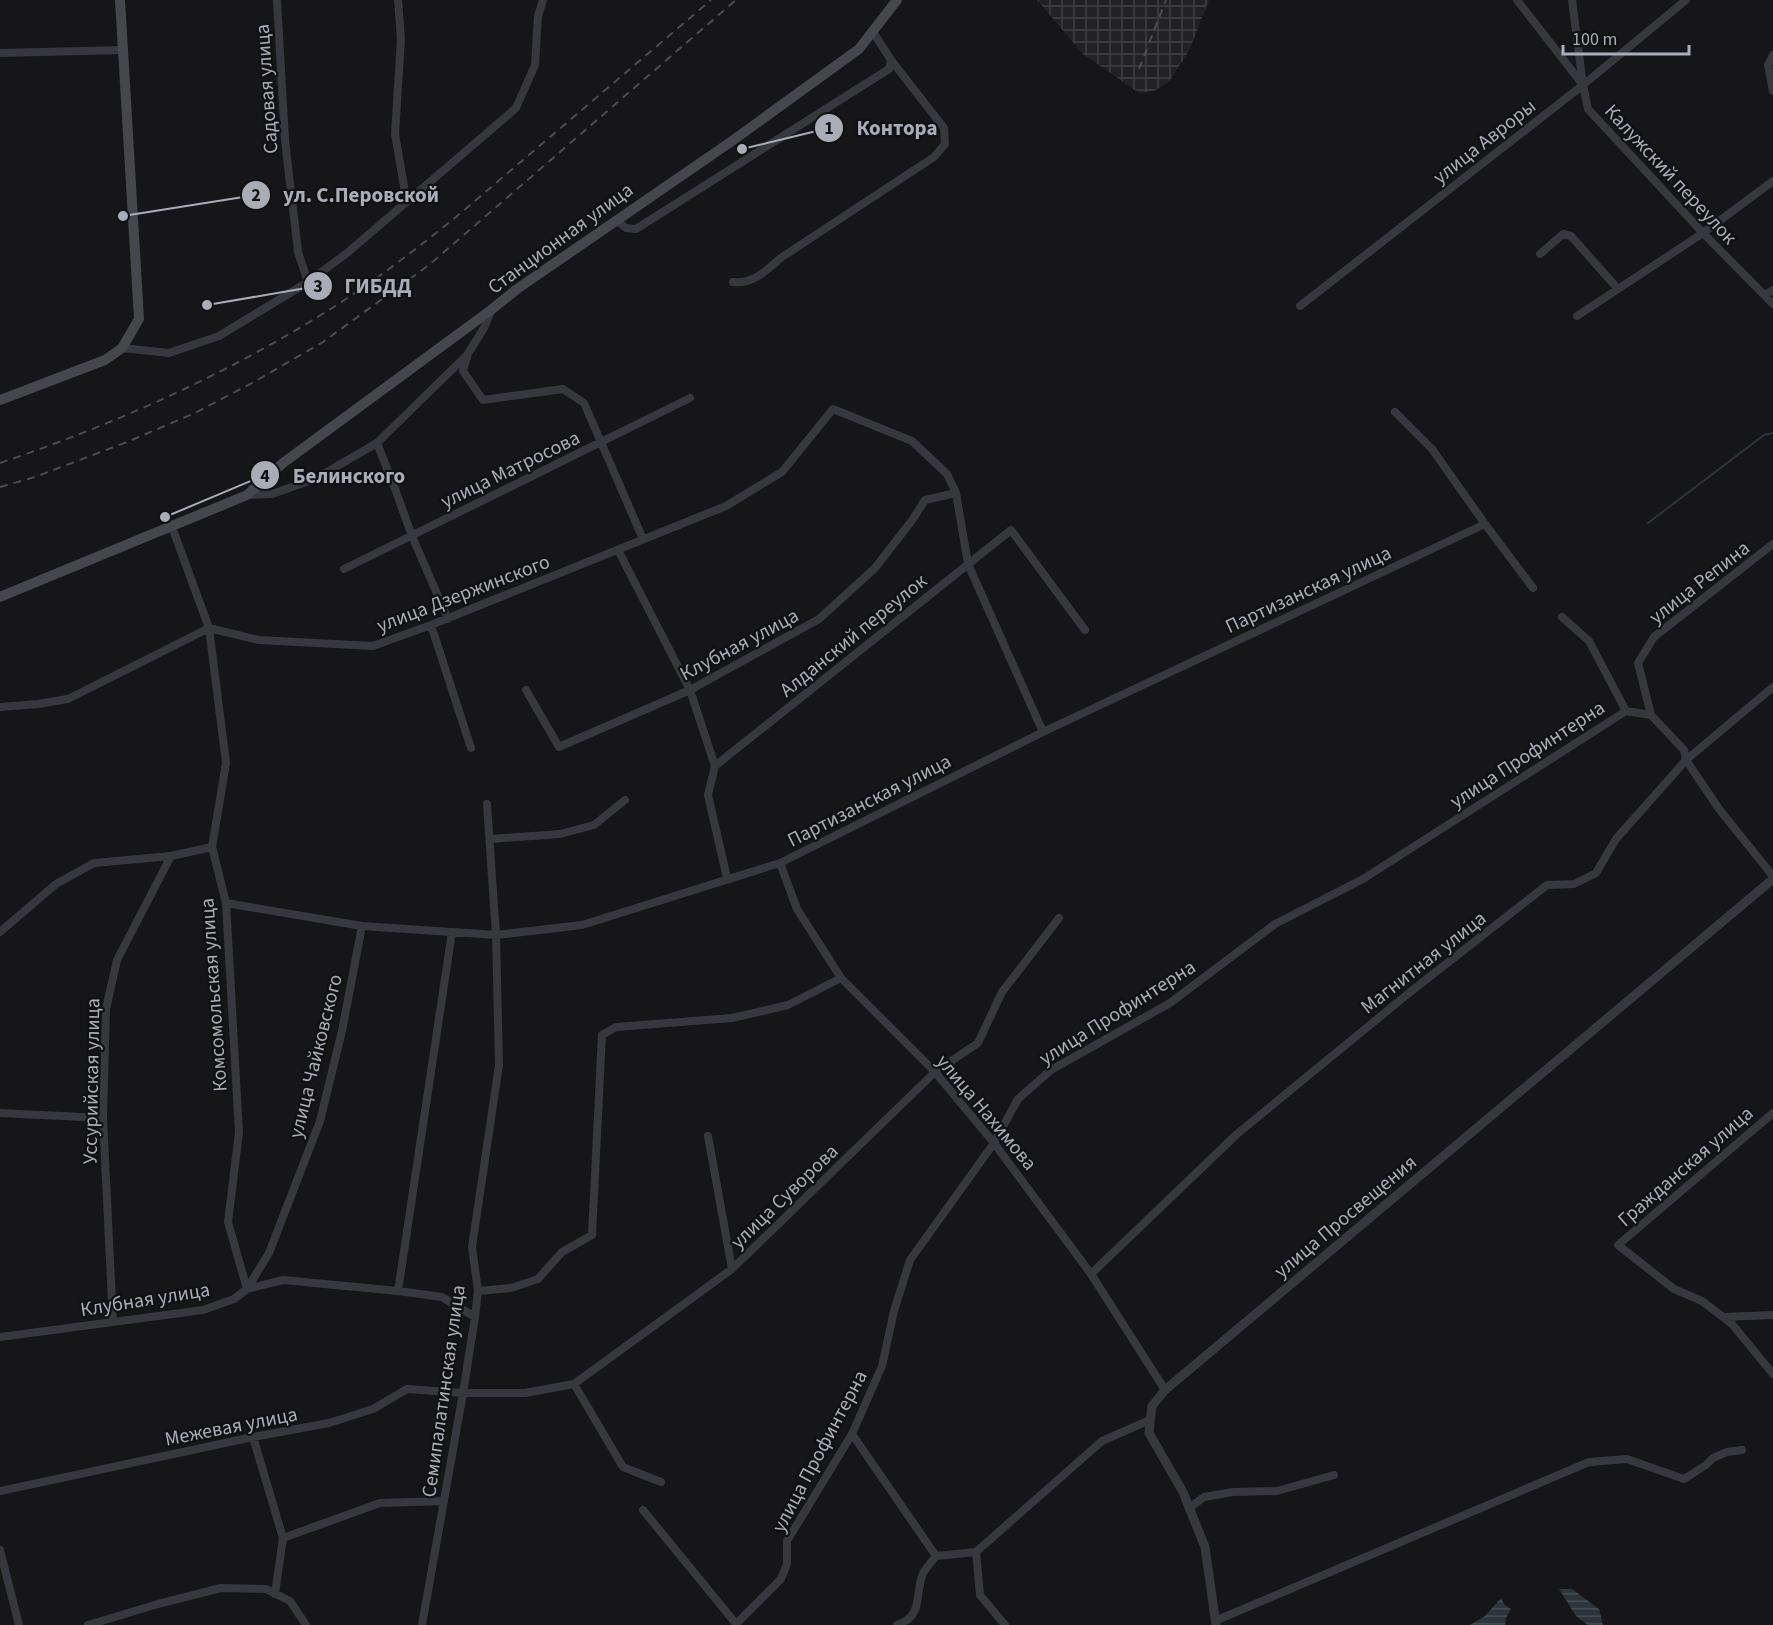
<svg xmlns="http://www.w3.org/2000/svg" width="1773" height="1625" font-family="'Source Sans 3',sans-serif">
<defs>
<pattern id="industrial-grid" width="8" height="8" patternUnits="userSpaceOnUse" patternTransform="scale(1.5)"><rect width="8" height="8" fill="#222225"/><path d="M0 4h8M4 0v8" fill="none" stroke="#3f3f43"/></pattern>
<pattern id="water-rules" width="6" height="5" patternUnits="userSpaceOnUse" patternTransform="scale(1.5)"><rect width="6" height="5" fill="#2c353c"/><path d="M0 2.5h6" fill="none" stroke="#485056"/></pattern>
</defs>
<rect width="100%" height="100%" fill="#161618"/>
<path fill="url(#industrial-grid)" d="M 1037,0 L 1209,0 L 1189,51 L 1169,82 L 1154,91 L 1139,93 L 1083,54 Z"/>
<path fill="url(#water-rules)" d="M 1559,1589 L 1572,1589 L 1599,1609 L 1603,1625 L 1588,1625 L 1576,1616 Z
M 1501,1598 L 1504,1604 L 1511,1609 L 1506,1618 L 1505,1625 L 1470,1625 L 1485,1616 Z"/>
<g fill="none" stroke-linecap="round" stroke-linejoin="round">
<path stroke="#2c353c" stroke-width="2" d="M 1648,523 L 1764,435 L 1773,433"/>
<path stroke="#37383d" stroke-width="8" d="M 277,0 L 285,140 L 298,252 L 308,282
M 398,0 L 401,39 L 395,134 L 404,186 L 404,204
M 1517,0 L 1583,85 L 1588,109 L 1703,233 L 1773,304
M 1572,0 L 1583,85
M 0,53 L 123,50
M 1773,55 L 1768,65 L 1773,91
M 616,220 L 626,228 L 636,229 L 889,69 L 891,60 L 873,32
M 1540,254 L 1563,234 L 1571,236 L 1618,289
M 733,282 C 753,285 768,269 782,257 L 934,157 L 945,144 L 944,128 L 891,60
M 1765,295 L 1773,290
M 1300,306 L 1583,85 L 1686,0
M 1577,316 L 1703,233 L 1773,181
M 122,348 L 169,353 L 219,336 L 308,282 L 347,253 L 516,108 L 535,65 L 538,16 L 543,0
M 467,357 L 463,371 L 483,400 L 563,389 L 584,403 L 643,539
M 1395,412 L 1432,449 L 1485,524 L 1533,588
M 377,443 L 394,486 L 412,536 L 448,619
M 247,495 L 272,494 L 315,479 L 377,443 L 467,355 L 484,328 L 491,311
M 172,527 L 209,628 L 226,763 L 212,847 L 226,903 L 239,1132 L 228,1222 L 247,1289
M 618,550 L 690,690 L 715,766 L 708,795 L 727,878
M 344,569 L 690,398
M 1562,617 L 1589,641 L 1626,711 L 1651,715 L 1684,750 L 1686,760 L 1719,809 L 1773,876
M 431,625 L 471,748
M 526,690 L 559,747 L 690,690 L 819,619 L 875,568 L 913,519 L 925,500 L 956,493
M 0,707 L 38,704 L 68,699 L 209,628 L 259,640 L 373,646 L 431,625 L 726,506 L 782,472 L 833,409 L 912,441 L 947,474 L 956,493 L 968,564 L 1043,732
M 1651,715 L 1638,663 L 1654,637 L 1773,544
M 715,766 L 1011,530 L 1085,630
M 490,839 L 560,834 L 594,825 L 625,800
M 780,863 L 797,909 L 841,978 L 935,1072 L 994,1143 L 1091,1274 L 1165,1390
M 226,903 L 362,926 L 496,935 L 582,925 L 780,863 L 1043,732 L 1485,524
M 0,932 L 56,884 L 94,863 L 171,856 L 212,847
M 0,1113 L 103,1118
M 1773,1113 L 1618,1245 L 1674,1289 L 1702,1301 L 1732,1324 L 1773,1374
M 708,1136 L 732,1269
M 1091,1274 L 1237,1134 L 1409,993 L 1547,885 L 1574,884 L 1596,873 L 1616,839 L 1686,760 L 1773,687
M 247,1289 L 269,1253 L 320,1121 L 342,1031 L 362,926
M 398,1291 L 452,932
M 478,1291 L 511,1288 L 538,1279 L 562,1252 L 592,1235 L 602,1035 L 616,1027 L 732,1018 L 788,1005 L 841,978
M 1723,1317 L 1773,1315
M 113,1322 L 103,1118 L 106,1009 L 117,960 L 171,856
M 0,1337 L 203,1310 L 234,1299 L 247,1289 L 283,1280 L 398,1291 L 442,1297 L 475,1317
M 574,1384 L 623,1467 L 661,1482
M 852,1434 L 936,1556 L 976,1552 L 1102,1441 L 1150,1420
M 253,1437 L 283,1538 L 275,1594
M 0,1491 L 253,1437 L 329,1423 L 373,1409 L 407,1389 L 463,1393 L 525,1393 L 574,1384 L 732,1269 L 935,1072 L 978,1043 L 1002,992 L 1059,918
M 1189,1508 L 1204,1497 L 1233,1492 L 1277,1491 L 1334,1475
M 643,1510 L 737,1625
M 283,1538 L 380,1503 L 444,1501
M 0,1550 L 19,1625
M 976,1552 L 980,1595 L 1005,1625
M 1215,1621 L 1589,1462 L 1627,1459 L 1684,1479 L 1706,1465 L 1713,1458 L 1727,1452 L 1742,1450
M 736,1624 L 781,1579 L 787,1564 L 787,1541 L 852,1434 L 882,1366 L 894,1311 L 910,1260 L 994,1143 L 1018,1099 L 1051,1070 L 1170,1003 L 1275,924 L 1363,879 L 1626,711
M 88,1625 L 158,1604 L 221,1588 L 266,1589 L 290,1601 L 306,1625
M 422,1625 L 463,1393 L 475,1317 L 478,1291 L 472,1247 L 499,1065 L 496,935 L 487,804
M 897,1625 C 923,1616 915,1597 922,1576 C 924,1569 932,1562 936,1556"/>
<path stroke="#37383d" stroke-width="9" d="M 1216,1625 L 1205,1547 L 1183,1492 L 1149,1433 L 1152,1406 L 1165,1390 L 1773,879"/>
<path stroke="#45474d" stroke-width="10" d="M 0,400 L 105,360 L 122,348 L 139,319 L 120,0
M 0,597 L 247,495 L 283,463 L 491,310 L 517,289 L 732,141 L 859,49 L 897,0"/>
<path stroke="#4a4c52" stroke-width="2" stroke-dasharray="8 6" stroke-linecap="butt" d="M 1139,69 L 1166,0
M 0,463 C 121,422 239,369 346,299 C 384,274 420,246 456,217 L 711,0
M 0,487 L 35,477 L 127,442 L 195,413 L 254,382 L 323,342 L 429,265 L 736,0"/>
</g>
<g text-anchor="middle" stroke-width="4.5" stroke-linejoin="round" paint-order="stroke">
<g font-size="20" fill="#a8adb8" stroke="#111113">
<text transform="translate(266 89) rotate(-94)" y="7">Садовая улица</text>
<text transform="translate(1484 141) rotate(-38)" y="7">улица Авроры</text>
<text transform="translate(1671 174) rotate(47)" y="7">Калужский переулок</text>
<text transform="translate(560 238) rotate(-36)" y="7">Станционная улица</text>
<text transform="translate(510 469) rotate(-26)" y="7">улица Матросова</text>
<text transform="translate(1699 582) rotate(-38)" y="7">улица Репина</text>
<text transform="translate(1308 589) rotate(-25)" y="7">Партизанская улица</text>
<text transform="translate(463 593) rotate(-21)" y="7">улица Дзержинского</text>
<text transform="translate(853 635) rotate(-39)" y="7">Алданский переулок</text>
<text transform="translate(739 644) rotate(-28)" y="7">Клубная улица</text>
<text transform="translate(1527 754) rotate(-33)" y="7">улица Профинтерна</text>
<text transform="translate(869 800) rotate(-27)" y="7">Партизанская улица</text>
<text transform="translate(1423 962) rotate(-38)" y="7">Магнитная улица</text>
<text transform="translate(213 995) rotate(-94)" y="7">Комсомольская улица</text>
<text transform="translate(1117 1012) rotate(-32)" y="7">улица Профинтерна</text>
<text transform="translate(315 1056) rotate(-76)" y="7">улица Чайковского</text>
<text transform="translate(91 1081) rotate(-89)" y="7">Уссурийская улица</text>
<text transform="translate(987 1112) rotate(50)" y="7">улица Нахимова</text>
<text transform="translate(1685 1166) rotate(-41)" y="7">Гражданская улица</text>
<text transform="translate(784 1196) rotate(-44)" y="7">улица Суворова</text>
<text transform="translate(1345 1216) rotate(-40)" y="7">улица Просвещения</text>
<text transform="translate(145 1299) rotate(-9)" y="7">Клубная улица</text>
<text transform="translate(443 1391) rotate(-82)" y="7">Семипалатинская улица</text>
<text transform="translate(231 1426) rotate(-11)" y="7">Межевая улица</text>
<text transform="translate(819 1451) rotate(-62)" y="7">улица Профинтерна</text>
</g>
</g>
<path fill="none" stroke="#a8adb8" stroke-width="2" d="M742 149L829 128M123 216L256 195M207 305L318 286M165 517L265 475"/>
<g fill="#a8adb8" stroke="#111113" stroke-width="2">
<circle cx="742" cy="149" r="6"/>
<circle cx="123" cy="216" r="6"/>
<circle cx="207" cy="305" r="6"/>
<circle cx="165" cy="517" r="6"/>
<circle cx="829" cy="128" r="15"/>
<circle cx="256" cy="195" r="15"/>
<circle cx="318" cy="286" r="15"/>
<circle cx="265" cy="475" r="15"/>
</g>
<g font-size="18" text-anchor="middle" font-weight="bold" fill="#111">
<text x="829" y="134">1</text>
<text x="256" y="201">2</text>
<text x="318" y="292">3</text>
<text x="265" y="482">4</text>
</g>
<g font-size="21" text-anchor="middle" font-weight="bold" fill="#a8adb8" stroke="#111113" stroke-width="4.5" stroke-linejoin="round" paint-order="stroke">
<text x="897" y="135">Контора</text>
<text x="361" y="202">ул. С.Перовской</text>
<text x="378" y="293">ГИБДД</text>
<text x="349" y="483">Белинского</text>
</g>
<path d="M1563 45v9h126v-9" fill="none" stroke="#a8adb8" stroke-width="3"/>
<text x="1572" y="45" font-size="18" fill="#a8adb8" stroke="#111113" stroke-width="4.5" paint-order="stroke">100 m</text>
</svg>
